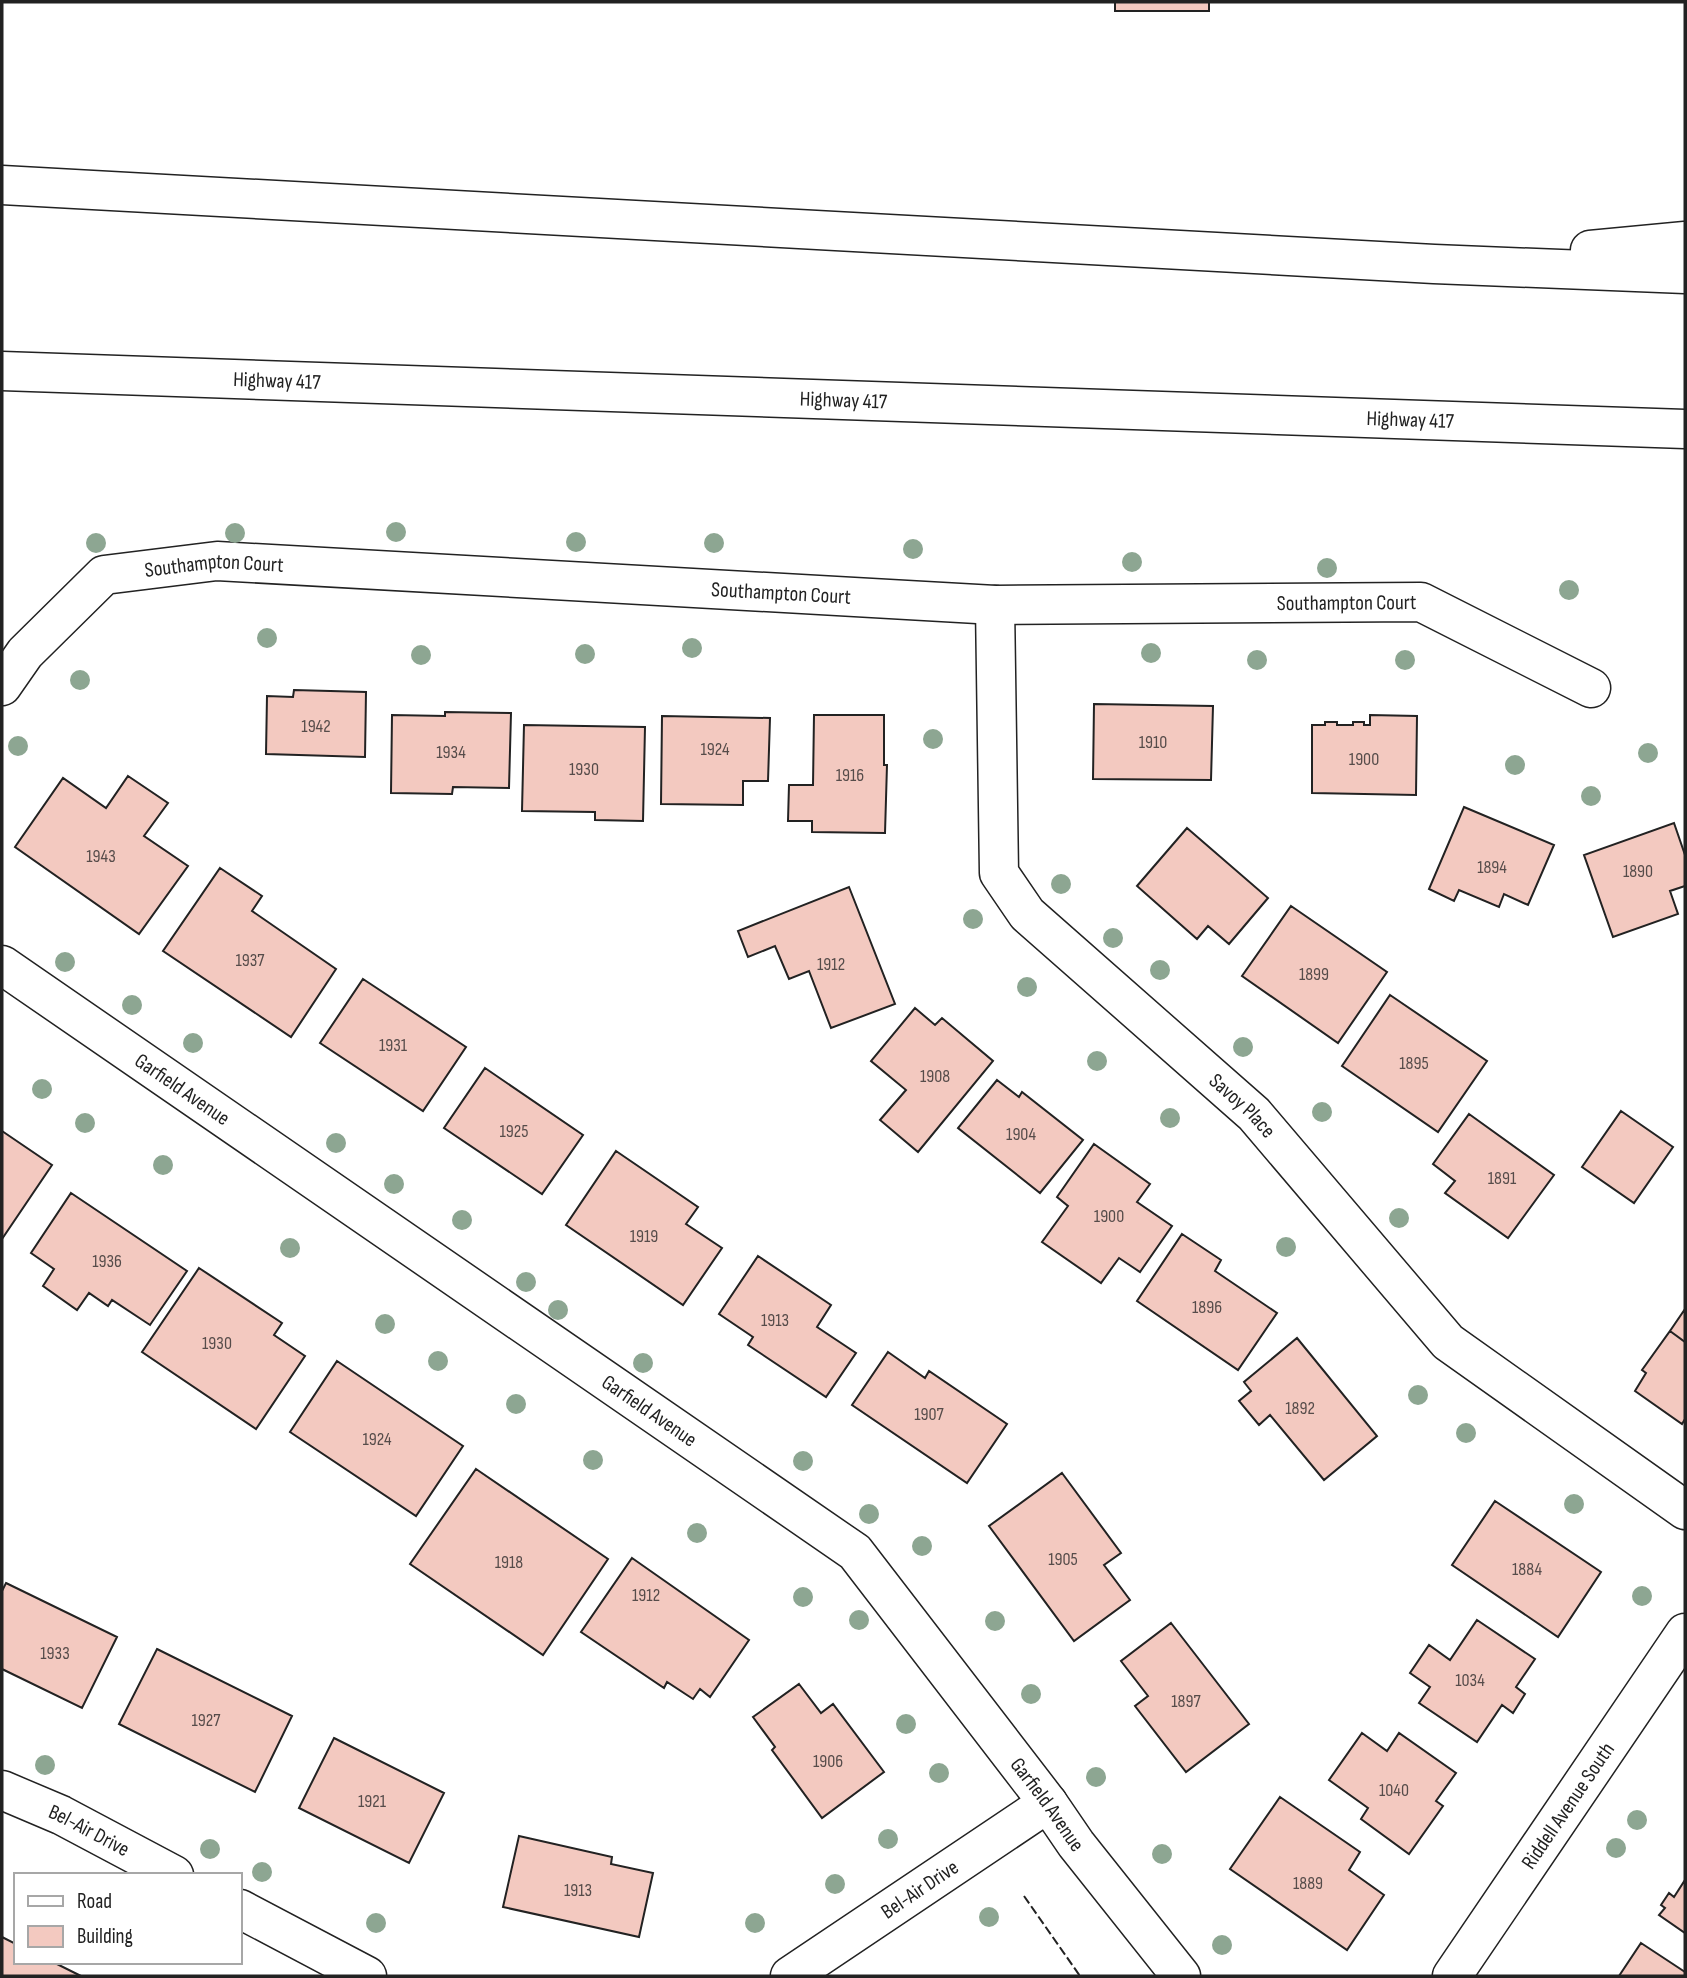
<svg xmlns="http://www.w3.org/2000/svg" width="1687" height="1978" font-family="'Sofia Sans Condensed',sans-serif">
<rect width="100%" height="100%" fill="#fff"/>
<path fill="#f3c9c0" stroke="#222" stroke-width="2" d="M 1115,2 L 1209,2 L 1209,11 L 1115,11 Z
M 294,690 L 366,692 L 365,757 L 266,754 L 267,696 L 293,697 Z
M 1094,704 L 1213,706 L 1211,780 L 1093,779 Z
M 445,712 L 511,713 L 509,788 L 453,787 L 452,794 L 391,793 L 392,715 L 445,716 Z
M 814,715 L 884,715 L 884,765 L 887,765 L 885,833 L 812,832 L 812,821 L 788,821 L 789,785 L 813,785 Z
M 1370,715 L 1417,716 L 1416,795 L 1312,793 L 1312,725 L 1325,725 L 1325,722 L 1337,722 L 1337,725 L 1353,725 L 1353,722 L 1364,722 L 1364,725 L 1370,725 Z
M 662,716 L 770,718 L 768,781 L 743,781 L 743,805 L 661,804 Z
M 524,725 L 645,727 L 643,821 L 595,820 L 595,812 L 522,811 Z
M 128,776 L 168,803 L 144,836 L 188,866 L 139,934 L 15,847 L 63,778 L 106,808 Z
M 1464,807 L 1554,845 L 1528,905 L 1504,894 L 1499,907 L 1459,890 L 1454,901 L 1429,889 Z
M 1674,823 L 1685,855 L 1685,886 L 1670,891 L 1678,914 L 1613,937 L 1584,855 Z
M 1187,828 L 1268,898 L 1229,944 L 1208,926 L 1197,939 L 1137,886 Z
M 220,868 L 262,896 L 252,911 L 336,969 L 291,1037 L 163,951 Z
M 849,887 L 895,1004 L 831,1028 L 809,971 L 789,979 L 775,946 L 748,957 L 738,931 Z
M 1291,906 L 1387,972 L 1338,1043 L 1242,976 Z
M 363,979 L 466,1047 L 423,1111 L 320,1043 Z
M 1390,995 L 1487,1061 L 1438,1132 L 1342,1066 Z
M 915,1008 L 935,1025 L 942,1018 L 993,1061 L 918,1152 L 880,1120 L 906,1090 L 871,1061 Z
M 485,1068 L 583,1135 L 542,1194 L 444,1128 Z
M 997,1080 L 1019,1097 L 1022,1092 L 1083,1140 L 1040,1193 L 958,1128 Z
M 1621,1111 L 1673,1147 L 1634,1203 L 1582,1167 Z
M 1469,1114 L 1554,1175 L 1508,1238 L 1445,1193 L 1455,1181 L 1433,1164 Z
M 2,1131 L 52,1165 L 2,1239 Z
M 1094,1144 L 1150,1184 L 1137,1202 L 1172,1226 L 1140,1272 L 1119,1258 L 1101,1283 L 1042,1242 L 1068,1206 L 1057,1197 Z
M 616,1151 L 698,1207 L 686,1224 L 722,1248 L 683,1305 L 566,1225 Z
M 71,1193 L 187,1271 L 150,1325 L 112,1300 L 108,1306 L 89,1293 L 77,1310 L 43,1286 L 54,1269 L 31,1253 Z
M 1182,1234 L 1221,1260 L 1215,1271 L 1277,1313 L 1238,1370 L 1137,1301 Z
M 758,1256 L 831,1305 L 817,1327 L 856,1353 L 826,1397 L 748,1345 L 753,1337 L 719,1314 Z
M 199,1268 L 282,1323 L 274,1335 L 305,1356 L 256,1429 L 142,1352 Z
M 1685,1309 L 1685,1342 L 1670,1331 Z
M 1670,1331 L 1685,1342 L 1685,1419 L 1682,1424 L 1635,1391 L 1646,1373 L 1642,1370 Z
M 1297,1338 L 1377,1436 L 1324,1480 L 1270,1415 L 1259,1425 L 1239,1401 L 1251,1391 L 1244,1382 Z
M 888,1352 L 925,1378 L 929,1371 L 1007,1424 L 967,1483 L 852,1405 Z
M 337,1361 L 463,1446 L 416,1516 L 290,1432 Z
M 476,1469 L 608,1559 L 543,1655 L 410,1564 Z
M 1062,1473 L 1121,1553 L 1104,1565 L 1130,1600 L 1074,1641 L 989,1526 Z
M 1495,1501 L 1601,1572 L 1558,1637 L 1452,1565 Z
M 632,1558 L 749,1640 L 710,1697 L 700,1689 L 693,1699 L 667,1682 L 664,1688 L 581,1632 Z
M 6,1583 L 117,1637 L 82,1708 L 2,1669 L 2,1591 Z
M 1477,1620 L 1535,1659 L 1516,1687 L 1525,1694 L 1513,1713 L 1502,1705 L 1477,1742 L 1419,1703 L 1430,1687 L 1410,1673 L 1429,1645 L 1450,1660 Z
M 1171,1623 L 1249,1724 L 1186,1772 L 1135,1706 L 1148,1696 L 1121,1661 Z
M 157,1649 L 292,1716 L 255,1792 L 119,1724 Z
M 799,1684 L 821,1713 L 833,1704 L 884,1772 L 822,1818 L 772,1750 L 775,1747 L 753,1717 Z
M 1362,1733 L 1387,1751 L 1399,1733 L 1456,1773 L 1436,1801 L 1443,1806 L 1409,1854 L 1361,1819 L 1368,1808 L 1329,1780 Z
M 334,1738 L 444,1793 L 409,1863 L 299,1808 Z
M 1280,1797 L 1360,1852 L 1349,1870 L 1384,1895 L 1347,1950 L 1230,1869 Z
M 519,1836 L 612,1857 L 611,1864 L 653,1873 L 639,1937 L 503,1907 Z
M 1685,1880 L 1685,1933 L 1659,1915 L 1665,1908 L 1661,1905 L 1669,1893 L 1674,1897 Z
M 2,1937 L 16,1944 L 16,1962 L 53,1962 L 81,1976 L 2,1976 Z
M 1641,1943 L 1685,1972 L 1685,1976 L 1619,1976 Z"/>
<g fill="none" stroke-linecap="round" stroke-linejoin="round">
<defs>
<g id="minor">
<path id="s1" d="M 995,605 L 999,873 L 1027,914 L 1254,1114 L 1448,1342 L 1685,1510"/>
<path id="s2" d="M 2,686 L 25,653 L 104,575 L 217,561 L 995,605 L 1421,602 L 1591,688"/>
<path id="s3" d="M 2,965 L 855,1552 L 1048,1803 L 1076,1844 L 1181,1976"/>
<path id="s4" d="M 2,1790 L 61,1815 L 174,1875"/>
<path d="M 240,1909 L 367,1976"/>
<path id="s5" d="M 790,1976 L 1048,1803"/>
<path id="s6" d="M 1452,1976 L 1685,1633"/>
</g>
<g id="highway">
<path d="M 2,185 L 1434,264 L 1685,274"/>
<path d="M 1590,250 L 1685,241"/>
<path id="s7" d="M 2,371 L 1685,429"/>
</g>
</defs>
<use href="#minor" stroke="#222" stroke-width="41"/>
<use href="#highway" stroke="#222" stroke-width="41"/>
<use href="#minor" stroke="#fff" stroke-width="38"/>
<use href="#highway" stroke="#fff" stroke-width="38"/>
<path stroke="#222" stroke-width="2" stroke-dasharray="9 3.5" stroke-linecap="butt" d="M 1024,1896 L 1080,1976"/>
</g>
<g fill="#8da692">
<circle cx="396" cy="532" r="10"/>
<circle cx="235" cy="533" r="10"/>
<circle cx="576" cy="542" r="10"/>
<circle cx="96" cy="543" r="10"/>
<circle cx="714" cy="543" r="10"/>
<circle cx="913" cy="549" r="10"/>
<circle cx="1132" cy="562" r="10"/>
<circle cx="1327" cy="568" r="10"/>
<circle cx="1569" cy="590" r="10"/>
<circle cx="267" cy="638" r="10"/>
<circle cx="692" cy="648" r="10"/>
<circle cx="1151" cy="653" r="10"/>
<circle cx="585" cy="654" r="10"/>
<circle cx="421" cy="655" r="10"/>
<circle cx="1257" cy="660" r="10"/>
<circle cx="1405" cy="660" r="10"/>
<circle cx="80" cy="680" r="10"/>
<circle cx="933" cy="739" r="10"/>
<circle cx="18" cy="746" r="10"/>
<circle cx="1648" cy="753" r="10"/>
<circle cx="1515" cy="765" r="10"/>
<circle cx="1591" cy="796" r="10"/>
<circle cx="1061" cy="884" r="10"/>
<circle cx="973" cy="919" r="10"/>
<circle cx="1113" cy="938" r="10"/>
<circle cx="65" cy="962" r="10"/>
<circle cx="1160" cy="970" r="10"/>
<circle cx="1027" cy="987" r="10"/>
<circle cx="132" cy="1005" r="10"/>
<circle cx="193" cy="1043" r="10"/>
<circle cx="1243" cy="1047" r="10"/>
<circle cx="1097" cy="1061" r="10"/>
<circle cx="42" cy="1089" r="10"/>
<circle cx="1322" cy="1112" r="10"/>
<circle cx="1170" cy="1118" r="10"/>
<circle cx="85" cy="1123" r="10"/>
<circle cx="336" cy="1143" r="10"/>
<circle cx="163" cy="1165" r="10"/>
<circle cx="394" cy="1184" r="10"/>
<circle cx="1399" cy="1218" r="10"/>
<circle cx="462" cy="1220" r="10"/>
<circle cx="1286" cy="1247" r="10"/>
<circle cx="290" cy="1248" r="10"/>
<circle cx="526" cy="1282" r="10"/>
<circle cx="558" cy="1310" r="10"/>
<circle cx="385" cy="1324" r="10"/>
<circle cx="438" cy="1361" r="10"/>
<circle cx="643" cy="1363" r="10"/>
<circle cx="1418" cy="1395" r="10"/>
<circle cx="516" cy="1404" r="10"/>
<circle cx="1466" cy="1433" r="10"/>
<circle cx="593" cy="1460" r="10"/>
<circle cx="803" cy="1461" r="10"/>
<circle cx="1574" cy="1504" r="10"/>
<circle cx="869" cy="1514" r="10"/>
<circle cx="697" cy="1533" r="10"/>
<circle cx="922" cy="1546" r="10"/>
<circle cx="1642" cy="1596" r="10"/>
<circle cx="803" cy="1597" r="10"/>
<circle cx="859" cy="1620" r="10"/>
<circle cx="995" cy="1621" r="10"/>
<circle cx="1031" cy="1694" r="10"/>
<circle cx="906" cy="1724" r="10"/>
<circle cx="45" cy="1765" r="10"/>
<circle cx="939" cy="1773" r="10"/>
<circle cx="1096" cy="1777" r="10"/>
<circle cx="1637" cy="1820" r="10"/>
<circle cx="888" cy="1839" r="10"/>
<circle cx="1616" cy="1848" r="10"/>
<circle cx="210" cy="1849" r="10"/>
<circle cx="1162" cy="1854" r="10"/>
<circle cx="262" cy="1872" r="10"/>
<circle cx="835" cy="1884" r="10"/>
<circle cx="989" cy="1917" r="10"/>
<circle cx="376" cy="1923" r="10"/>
<circle cx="755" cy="1923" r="10"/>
<circle cx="1222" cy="1945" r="10"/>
</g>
<g text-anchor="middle" stroke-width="5" stroke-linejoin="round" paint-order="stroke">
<g font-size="18" fill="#564c4a">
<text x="316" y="732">1942</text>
<text x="1153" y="748">1910</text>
<text x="715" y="755">1924</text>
<text x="451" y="758">1934</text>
<text x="1364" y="765">1900</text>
<text x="584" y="775">1930</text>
<text x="850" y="781">1916</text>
<text x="101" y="862">1943</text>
<text x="1492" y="873">1894</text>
<text x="1638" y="877">1890</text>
<text x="250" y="966">1937</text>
<text x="831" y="970">1912</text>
<text x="1314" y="980">1899</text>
<text x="393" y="1051">1931</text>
<text x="1414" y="1069">1895</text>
<text x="935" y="1082">1908</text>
<text x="514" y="1137">1925</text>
<text x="1021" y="1140">1904</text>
<text x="1502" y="1184">1891</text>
<text x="1109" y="1222">1900</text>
<text x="644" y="1242">1919</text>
<text x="107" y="1267">1936</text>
<text x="1207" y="1313">1896</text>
<text x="775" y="1326">1913</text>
<text x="217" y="1349">1930</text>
<text x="1300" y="1414">1892</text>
<text x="929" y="1420">1907</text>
<text x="377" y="1445">1924</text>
<text x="1063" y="1565">1905</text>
<text x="509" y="1568">1918</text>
<text x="1527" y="1575">1884</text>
<text x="646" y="1601">1912</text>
<text x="55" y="1659">1933</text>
<text x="1470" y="1686">1034</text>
<text x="1186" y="1707">1897</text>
<text x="206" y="1726">1927</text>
<text x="828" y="1767">1906</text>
<text x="1394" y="1796">1040</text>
<text x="372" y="1807">1921</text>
<text x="1308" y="1889">1889</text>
<text x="578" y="1896">1913</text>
</g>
<g font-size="21" fill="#222" stroke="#fff">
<text dy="7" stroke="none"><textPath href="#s7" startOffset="275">Highway 417</textPath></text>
<text dy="7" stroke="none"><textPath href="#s7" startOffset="842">Highway 417</textPath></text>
<text dy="7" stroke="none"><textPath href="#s7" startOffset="1409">Highway 417</textPath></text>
<text dy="7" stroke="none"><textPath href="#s2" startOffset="262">Southampton Court</textPath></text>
<text dy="7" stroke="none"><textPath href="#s2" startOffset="830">Southampton Court</textPath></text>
<text dy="7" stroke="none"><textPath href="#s2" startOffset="1396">Southampton Court</textPath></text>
<text dy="7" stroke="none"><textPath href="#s3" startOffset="219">Garfield Avenue</textPath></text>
<text dy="7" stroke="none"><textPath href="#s1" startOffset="606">Savoy Place</textPath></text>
<text dy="7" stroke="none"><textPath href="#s3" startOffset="786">Garfield Avenue</textPath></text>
<text dy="7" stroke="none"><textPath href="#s3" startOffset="1353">Garfield Avenue</textPath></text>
<text dy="7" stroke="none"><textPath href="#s6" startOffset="206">Riddell Avenue South</textPath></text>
<text dy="7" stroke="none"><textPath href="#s4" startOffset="96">Bel-Air Drive</textPath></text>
<text dy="7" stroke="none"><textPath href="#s5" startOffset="156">Bel-Air Drive</textPath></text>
</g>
</g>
<rect width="1687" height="1978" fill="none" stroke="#222222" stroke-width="7"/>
<rect x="14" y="1873" width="228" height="91" fill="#ffffff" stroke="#a7a7a7" stroke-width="2"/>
<rect x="28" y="1896" width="35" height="10" fill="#ffffff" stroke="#a7a7a7" stroke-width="2"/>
<text x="77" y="1908" font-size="21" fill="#222222">Road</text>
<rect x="28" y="1926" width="35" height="21" fill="#f3c9c0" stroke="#a7a7a7" stroke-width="2"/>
<text x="77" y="1943" font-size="21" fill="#222222">Building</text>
</svg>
